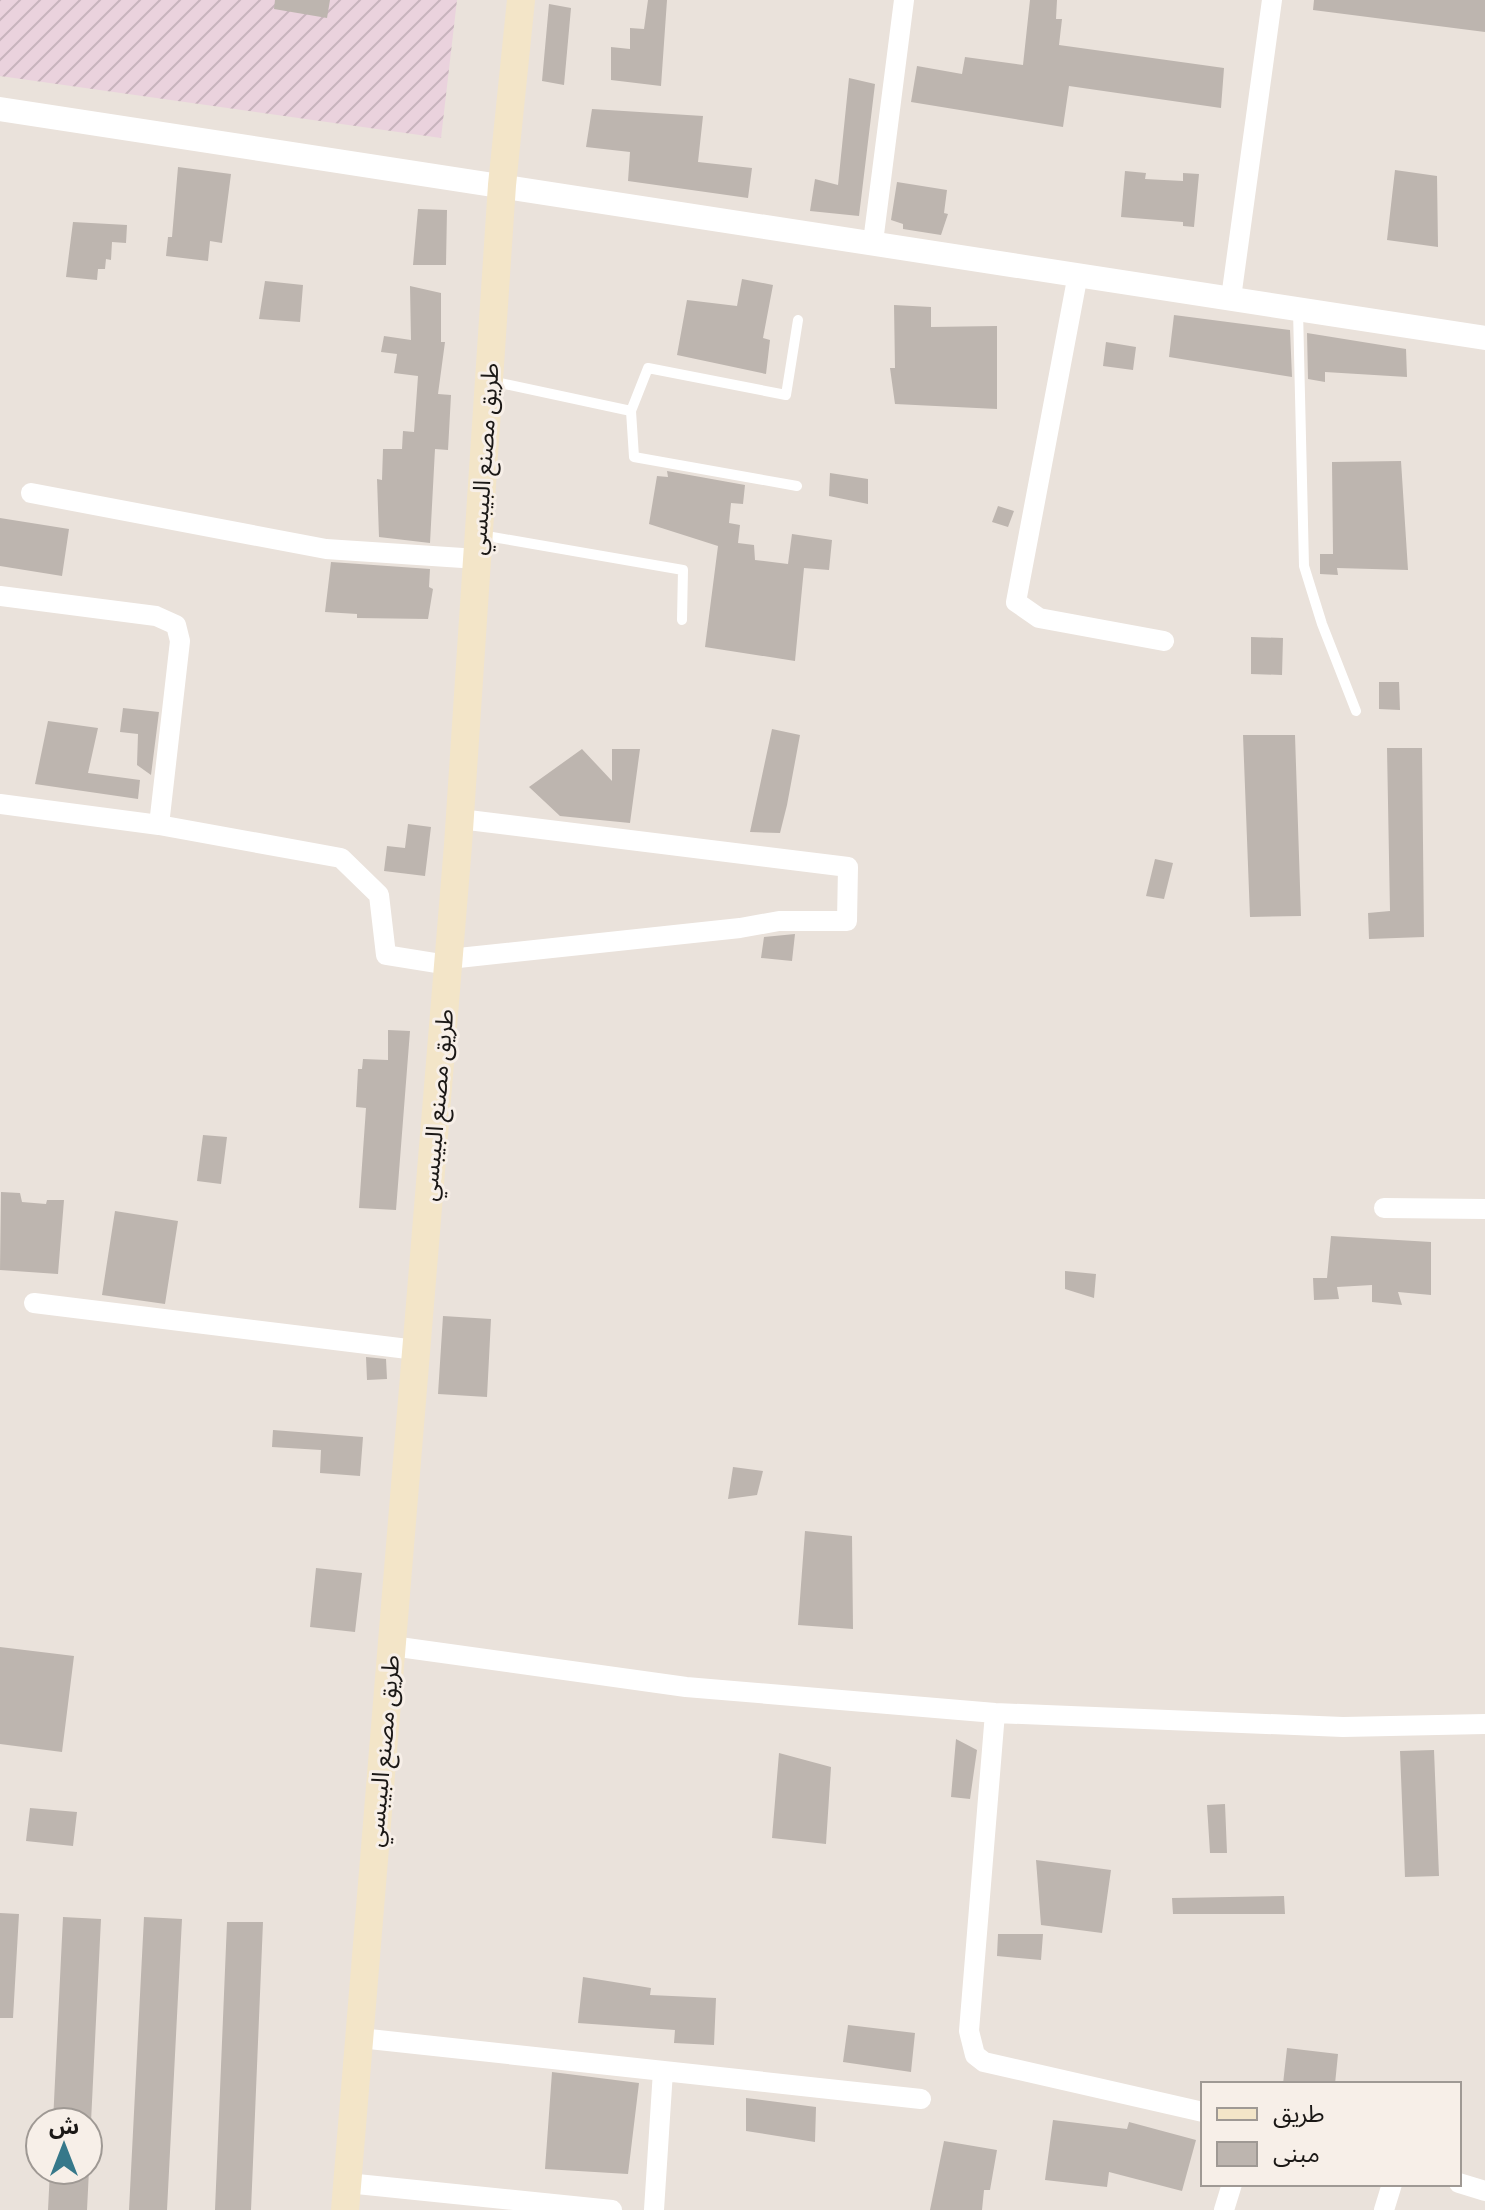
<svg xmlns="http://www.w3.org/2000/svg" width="1485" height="2210" font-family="Bitter,'Noto Sans Arabic',serif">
<defs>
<pattern id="industrial-furrows" width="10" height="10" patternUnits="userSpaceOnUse" patternTransform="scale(2)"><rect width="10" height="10" fill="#ead2dd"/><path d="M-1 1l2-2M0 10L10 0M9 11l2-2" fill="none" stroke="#c8b4bd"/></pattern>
</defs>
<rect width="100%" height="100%" fill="#eae2db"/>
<path fill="url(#industrial-furrows)" d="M 0,0 L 457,0 L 441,138 L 0,76 Z"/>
<path fill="#bdb5af" d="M 275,0 L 330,0 L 327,18 L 274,9 Z
M 648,0 L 667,0 L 661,86 L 611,80 L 611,47 L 630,49 L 630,28 L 644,29 Z
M 1030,0 L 1057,0 L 1056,19 L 1062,19 L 1059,45 L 1224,68 L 1221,108 L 1069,86 L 1063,127 L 911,102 L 917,66 L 962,74 L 965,57 L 1023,65 Z
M 1314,0 L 1485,0 L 1485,32 L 1313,10 Z
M 549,4 L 571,8 L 564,85 L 542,81 Z
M 849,78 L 875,84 L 859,216 L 810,211 L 815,179 L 838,185 Z
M 592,109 L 703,116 L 698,162 L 752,168 L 748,198 L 628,181 L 630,152 L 586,147 Z
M 178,167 L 231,174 L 222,243 L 210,241 L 208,261 L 166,256 L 168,237 L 172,237 Z
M 1395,170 L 1437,176 L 1438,247 L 1387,240 Z
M 1125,171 L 1146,173 L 1145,179 L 1183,181 L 1183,173 L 1199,174 L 1194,227 L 1183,226 L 1183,222 L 1121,217 Z
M 897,182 L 947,190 L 944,213 L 948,214 L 941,235 L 903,229 L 903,224 L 891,220 Z
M 418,209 L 447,210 L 446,265 L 413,265 Z
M 73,222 L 127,225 L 126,243 L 112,242 L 111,260 L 106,259 L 105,269 L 98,269 L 97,280 L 66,277 Z
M 742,279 L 773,285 L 763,338 L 770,340 L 766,374 L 677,355 L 687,300 L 737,306 Z
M 265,281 L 303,285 L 300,322 L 259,319 Z
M 410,286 L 441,293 L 441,342 L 445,342 L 438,394 L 451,395 L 448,450 L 435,449 L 430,543 L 379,537 L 377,479 L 382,480 L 383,449 L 402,449 L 403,431 L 414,432 L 418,376 L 394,373 L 397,354 L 381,352 L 384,336 L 411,340 Z
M 894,305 L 931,307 L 931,327 L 997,326 L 997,409 L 895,404 L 890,368 L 895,368 Z
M 1174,315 L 1290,330 L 1292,377 L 1169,357 Z
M 1307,333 L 1406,349 L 1407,377 L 1325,372 L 1325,382 L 1308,379 Z
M 1106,342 L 1136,347 L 1133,370 L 1103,366 Z
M 1401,461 L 1408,570 L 1337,568 L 1338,575 L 1320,574 L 1320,554 L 1333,554 L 1332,462 Z
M 667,471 L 745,485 L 743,504 L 731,503 L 729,523 L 740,525 L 738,543 L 754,545 L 755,560 L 788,564 L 792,534 L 832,540 L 829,570 L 804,568 L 795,661 L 705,647 L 718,546 L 649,524 L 657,476 L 668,477 Z
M 830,473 L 868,479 L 868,504 L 829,496 Z
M 998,506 L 1014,511 L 1008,527 L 992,522 Z
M 0,518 L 69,529 L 62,576 L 0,566 Z
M 331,562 L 430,569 L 429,587 L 433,589 L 428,619 L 357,618 L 357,614 L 325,612 Z
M 1251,637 L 1283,638 L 1282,675 L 1251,674 Z
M 1379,682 L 1399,682 L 1400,710 L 1379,709 Z
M 123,708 L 159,712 L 151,775 L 137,765 L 138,734 L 120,732 Z
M 48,721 L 98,728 L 88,773 L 140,780 L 138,799 L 35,784 Z
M 772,729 L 800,735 L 787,805 L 780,833 L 750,832 Z
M 1243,735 L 1295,735 L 1301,916 L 1250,917 Z
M 1387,748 L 1422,748 L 1424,937 L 1369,939 L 1368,913 L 1390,911 Z
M 582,749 L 612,781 L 612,749 L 640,749 L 630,823 L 560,816 L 529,787 Z
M 408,824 L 431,827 L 425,876 L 384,871 L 387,846 L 405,848 Z
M 1155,859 L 1173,863 L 1164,899 L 1146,896 Z
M 795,934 L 792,961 L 761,958 L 764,937 Z
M 388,1030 L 410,1031 L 396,1210 L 359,1208 L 366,1108 L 356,1107 L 358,1069 L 362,1069 L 363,1059 L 388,1060 Z
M 203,1135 L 227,1137 L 221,1184 L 197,1181 Z
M 1,1192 L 20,1193 L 22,1202 L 46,1204 L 47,1200 L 64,1200 L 58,1274 L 0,1270 Z
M 115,1211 L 178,1221 L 165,1304 L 102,1295 Z
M 1331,1236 L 1431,1242 L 1431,1295 L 1398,1292 L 1402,1305 L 1372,1302 L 1372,1285 L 1337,1287 L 1339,1299 L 1314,1300 L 1313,1278 L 1327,1278 Z
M 1065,1271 L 1096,1274 L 1094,1298 L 1065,1289 Z
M 443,1316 L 491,1319 L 487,1397 L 438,1394 Z
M 366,1357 L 386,1359 L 387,1379 L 367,1380 Z
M 273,1430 L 363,1437 L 360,1476 L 320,1473 L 321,1450 L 272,1447 Z
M 733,1467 L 763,1471 L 757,1495 L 728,1499 Z
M 805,1531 L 852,1536 L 853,1629 L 798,1625 Z
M 316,1568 L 362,1573 L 355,1632 L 310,1627 Z
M 0,1647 L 74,1656 L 62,1752 L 0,1744 Z
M 956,1739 L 977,1750 L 970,1799 L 951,1797 Z
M 1434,1750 L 1439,1876 L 1405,1877 L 1400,1751 Z
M 779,1753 L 831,1767 L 826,1844 L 772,1838 Z
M 1225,1804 L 1227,1853 L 1210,1853 L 1207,1805 Z
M 30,1808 L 77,1812 L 73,1846 L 26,1841 Z
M 1036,1860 L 1111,1870 L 1102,1933 L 1041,1925 Z
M 1284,1896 L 1285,1914 L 1173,1914 L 1172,1898 Z
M 0,1913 L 19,1914 L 13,2018 L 0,2018 Z
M 63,1917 L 101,1919 L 91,2122 L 53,2122 Z
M 144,1917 L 182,1919 L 167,2210 L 129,2210 Z
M 227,1922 L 263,1922 L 251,2210 L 215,2210 Z
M 998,1934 L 1043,1934 L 1041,1960 L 997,1956 Z
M 583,1977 L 651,1988 L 650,1995 L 716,1998 L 714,2045 L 674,2043 L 675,2030 L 578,2023 Z
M 848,2025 L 915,2033 L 911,2072 L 843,2062 Z
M 1287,2048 L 1338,2054 L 1335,2084 L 1283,2084 Z
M 552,2072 L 639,2083 L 628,2174 L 545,2169 Z
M 746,2098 L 816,2107 L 815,2142 L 746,2131 Z
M 1053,2120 L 1127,2129 L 1129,2122 L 1196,2140 L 1182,2191 L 1109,2172 L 1107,2187 L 1045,2180 Z
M 944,2141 L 997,2150 L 990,2190 L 984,2190 L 982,2210 L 930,2210 Z
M 50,2170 L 89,2170 L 87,2210 L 48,2210 Z"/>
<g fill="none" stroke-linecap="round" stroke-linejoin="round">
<path stroke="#fff" stroke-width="10" d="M 1298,310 L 1304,566 L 1322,624 L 1356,711
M 491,381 L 631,411 L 648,368 L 786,395 L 798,320
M 631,411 L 634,457 L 797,486
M 481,535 L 683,570 L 682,620"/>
<path stroke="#fff" stroke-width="20" d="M 873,242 L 904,0
M 1078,274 L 1016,602 L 1039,618 L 1164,641
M 1231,298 L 1272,0
M 31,493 L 326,549 L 478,559
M 0,596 L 156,616 L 176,625 L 180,641 L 159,825
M 0,804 L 159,825 L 341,858 L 379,895 L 386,955 L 448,965
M 449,959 L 740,928 L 779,921 L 847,921 L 848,867 L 460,819
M 1384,1208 L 1485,1209
M 34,1303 L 416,1350
M 392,1646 L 686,1687 L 995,1713 L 1343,1727 L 1485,1724
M 995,1713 L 969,2031 L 975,2055 L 984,2062 L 1203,2112
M 360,2038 L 921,2099
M 347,2183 L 612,2210
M 1459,2183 L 1485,2191
M 654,2210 L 663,2071
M 1224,2210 L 1232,2184
M 1384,2210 L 1392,2184"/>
<path stroke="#fff" stroke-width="24" d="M 0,109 L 1485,338"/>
<path stroke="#f3e5c8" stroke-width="28" d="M 345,2210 L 458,845 L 502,185 L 521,0"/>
</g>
<g text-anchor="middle" stroke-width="6" stroke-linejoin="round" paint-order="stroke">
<g font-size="24" fill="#1b1816" stroke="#f7efe8">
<text transform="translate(484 459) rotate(-86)" y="8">طريق مصنع البيبسي</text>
<text transform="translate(437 1105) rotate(-85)" y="8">طريق مصنع البيبسي</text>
<text transform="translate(383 1751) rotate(-85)" y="8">طريق مصنع البيبسي</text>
</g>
</g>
<rect x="1201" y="2082" width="260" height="104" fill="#f7efe8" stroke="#9f9994" stroke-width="2"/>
<rect x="1217" y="2108" width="40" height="12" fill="#f3e5c8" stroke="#9f9994" stroke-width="2"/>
<text x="1273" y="2122" font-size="24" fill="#1b1816">طريق</text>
<rect x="1217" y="2142" width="40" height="24" fill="#bdb5af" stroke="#9f9994" stroke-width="2"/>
<text x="1273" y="2162" font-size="24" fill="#1b1816">مبنى</text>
<g transform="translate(64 2146)"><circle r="38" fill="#f7efe8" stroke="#9f9994" stroke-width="2"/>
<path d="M0-6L14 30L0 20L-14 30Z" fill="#36788a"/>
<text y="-12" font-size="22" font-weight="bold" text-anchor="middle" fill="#1b1816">ش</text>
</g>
</svg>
